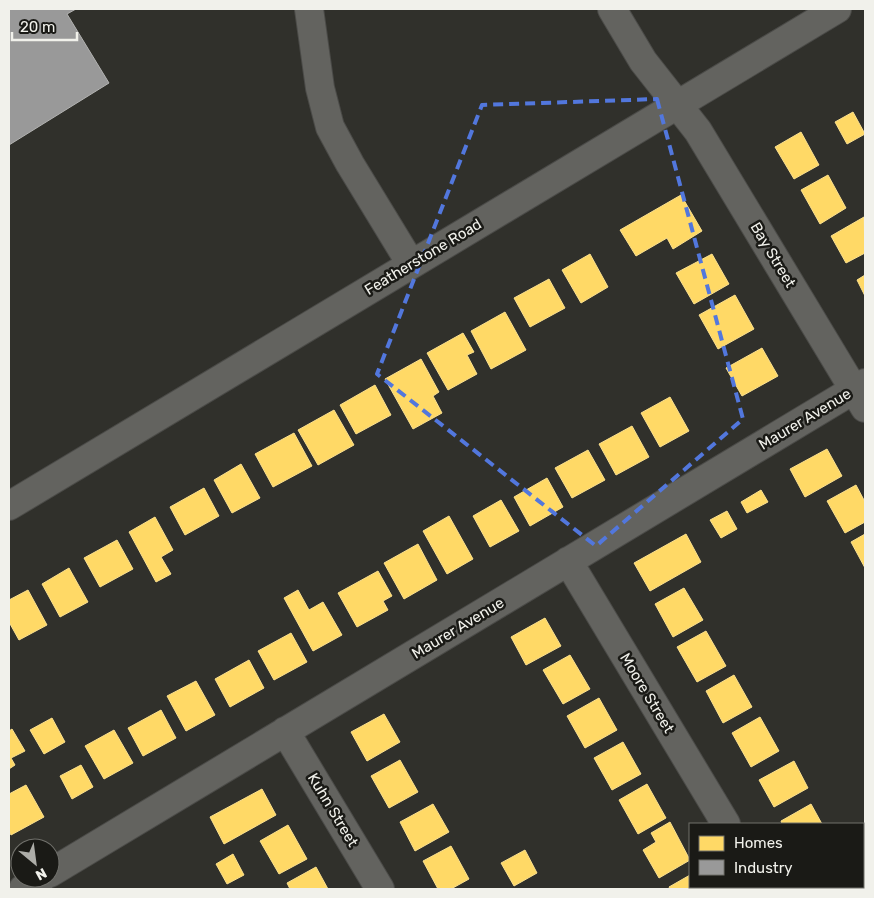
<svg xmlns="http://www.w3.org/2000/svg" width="874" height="898" font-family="Rubik,sans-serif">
<rect width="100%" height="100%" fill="#30302b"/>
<path fill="#ffd966" stroke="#fbe08e" d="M 853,112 L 865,134 L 847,144 L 835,122 Z
M 801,132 L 819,165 L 794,179 L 775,147 Z
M 828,175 L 846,208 L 820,224 L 801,190 Z
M 681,195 L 702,231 L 673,249 L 667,238 L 636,256 L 620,230 Z
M 864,217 L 865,253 L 846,263 L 831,236 Z
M 590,254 L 608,287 L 581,303 L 562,270 Z
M 712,254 L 729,284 L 694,304 L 676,273 Z
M 865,275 L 865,296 L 857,280 Z
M 549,279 L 565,308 L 530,327 L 514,298 Z
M 735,295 L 754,329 L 718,349 L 699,315 Z
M 505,312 L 526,350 L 491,369 L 471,331 Z
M 463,333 L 474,352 L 467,355 L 477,374 L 448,390 L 427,353 Z
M 762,348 L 778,376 L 742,396 L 726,368 Z
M 421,359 L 439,392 L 433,396 L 442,413 L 413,429 L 385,379 Z
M 375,385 L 391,415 L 356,434 L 340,405 Z
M 670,397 L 689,431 L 660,447 L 641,413 Z
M 334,410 L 354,445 L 318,465 L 298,430 Z
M 632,426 L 649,457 L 616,475 L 599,444 Z
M 294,433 L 312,466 L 273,487 L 255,454 Z
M 827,449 L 842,476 L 805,497 L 790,469 Z
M 588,450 L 605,480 L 572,498 L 555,468 Z
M 241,464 L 260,498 L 232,513 L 214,480 Z
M 547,478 L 563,507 L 530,526 L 514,497 Z
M 856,485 L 865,502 L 865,522 L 845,533 L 827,501 Z
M 204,488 L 219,516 L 185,535 L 170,507 Z
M 761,490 L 768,502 L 747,513 L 741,502 Z
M 501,500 L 519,531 L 490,547 L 473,516 Z
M 727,511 L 737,529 L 721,538 L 710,520 Z
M 449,516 L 473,559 L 447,574 L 423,531 Z
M 155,517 L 173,550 L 161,557 L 171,574 L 156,582 L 129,532 Z
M 686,534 L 701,562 L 650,591 L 634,563 Z
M 865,534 L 865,568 L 851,542 Z
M 117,540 L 133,569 L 100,587 L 84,558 Z
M 418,544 L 437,580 L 404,599 L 384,563 Z
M 69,568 L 88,602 L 60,617 L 42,584 Z
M 378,571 L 392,596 L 383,601 L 388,610 L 357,627 L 338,593 Z
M 684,588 L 703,620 L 673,637 L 655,604 Z
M 28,590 L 47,625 L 19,640 L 9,622 L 9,600 Z
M 298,590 L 309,610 L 323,602 L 342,635 L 313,651 L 284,598 Z
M 545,618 L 561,646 L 526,665 L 511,637 Z
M 706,631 L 726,666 L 697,682 L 677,647 Z
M 291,633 L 307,662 L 274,680 L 258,651 Z
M 570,655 L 590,689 L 563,704 L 543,670 Z
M 249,660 L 264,688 L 230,707 L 215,679 Z
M 734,675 L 752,707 L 723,723 L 706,691 Z
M 196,681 L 215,715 L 186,731 L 167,696 Z
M 599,698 L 617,730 L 585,748 L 567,716 Z
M 161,710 L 176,738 L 143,756 L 128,728 Z
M 384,714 L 400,742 L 367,761 L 351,732 Z
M 760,717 L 779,751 L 751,767 L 732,733 Z
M 52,718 L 65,742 L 44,754 L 30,730 Z
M 12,729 L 25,751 L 11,758 L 15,765 L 9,769 L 9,731 Z
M 114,730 L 133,763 L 104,779 L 85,746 Z
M 623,742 L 641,774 L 612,790 L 594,758 Z
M 400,760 L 418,792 L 389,808 L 371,776 Z
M 794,761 L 808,788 L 774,807 L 759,780 Z
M 81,765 L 93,787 L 72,799 L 60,776 Z
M 647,784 L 666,818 L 638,834 L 619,800 Z
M 26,785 L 44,817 L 11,835 L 9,831 L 9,794 Z
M 262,789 L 276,815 L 224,844 L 210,817 Z
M 433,804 L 449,832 L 415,851 L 400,822 Z
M 811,804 L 822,824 L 782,824 L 781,821 Z
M 670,822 L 690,860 L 659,878 L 643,850 L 656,842 L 651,833 Z
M 288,825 L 307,859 L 279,874 L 260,841 Z
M 451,846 L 469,879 L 451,889 L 438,889 L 423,861 Z
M 525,850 L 537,873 L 514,886 L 501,863 Z
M 233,854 L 244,875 L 227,884 L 216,864 Z
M 316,867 L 328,889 L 290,889 L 287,883 Z
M 690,875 L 690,887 L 707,887 L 709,889 L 670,889 L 669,887 Z
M 821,887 L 843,887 L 839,889 L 822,889 Z"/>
<path fill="#999" stroke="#b3b3b2" d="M 9,9 L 76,9 L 67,14 L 109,83 L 9,145 Z"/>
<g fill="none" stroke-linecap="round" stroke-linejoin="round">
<defs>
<path id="minor" d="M 309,9 L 320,88 L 330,127 L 350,164 L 411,264
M 612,9 L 643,61 L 698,131 L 865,408
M 9,506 L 837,9
M 568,561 L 726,824
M 285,731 L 380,889
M 50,873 L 865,383
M 763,887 L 765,889
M 23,889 L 42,878"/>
</defs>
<use href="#minor" stroke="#4b4b48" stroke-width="30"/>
<use href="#minor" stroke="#63635f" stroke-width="28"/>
</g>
<path fill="none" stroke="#5277dd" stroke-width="4" stroke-dasharray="10 6" stroke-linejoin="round" d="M 657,99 L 743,419 L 596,546 L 377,374 L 482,105 Z"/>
<g text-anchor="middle" stroke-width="5" stroke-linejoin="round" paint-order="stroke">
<g font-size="15" fill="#f1f1eb" stroke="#1a1a16">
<text transform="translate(773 255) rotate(59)" y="5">Bay Street</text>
<text transform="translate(423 257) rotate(-31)" y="5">Featherstone Road</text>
<text transform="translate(805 419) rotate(-31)" y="5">Maurer Avenue</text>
<text transform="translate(458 628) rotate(-31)" y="5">Maurer Avenue</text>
<text transform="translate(647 693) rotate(59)" y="5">Moore Street</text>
<text transform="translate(333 810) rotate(59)" y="5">Kuhn Street</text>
</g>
</g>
<rect width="874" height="898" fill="none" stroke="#f1f1eb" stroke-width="20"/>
<rect x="689" y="823" width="175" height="65" fill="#1a1a16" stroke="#70706b"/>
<rect x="699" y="836" width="25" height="15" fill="#ffd966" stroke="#70706b"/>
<text x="734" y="848" font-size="15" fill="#f1f1eb">Homes</text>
<rect x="699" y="860" width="25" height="15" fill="#999999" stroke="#70706b"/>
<text x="734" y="873" font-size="15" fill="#f1f1eb">Industry</text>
<g transform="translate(35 863) rotate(151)"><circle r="24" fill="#1a1a16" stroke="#70706b"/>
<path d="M0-4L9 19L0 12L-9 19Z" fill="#adada8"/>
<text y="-8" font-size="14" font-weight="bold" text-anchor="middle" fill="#f1f1eb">N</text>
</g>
<path d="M12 32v8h65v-8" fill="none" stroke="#f1f1eb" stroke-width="2.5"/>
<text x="20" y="32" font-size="15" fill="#f1f1eb" stroke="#1a1a16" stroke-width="4" paint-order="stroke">20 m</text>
</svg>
